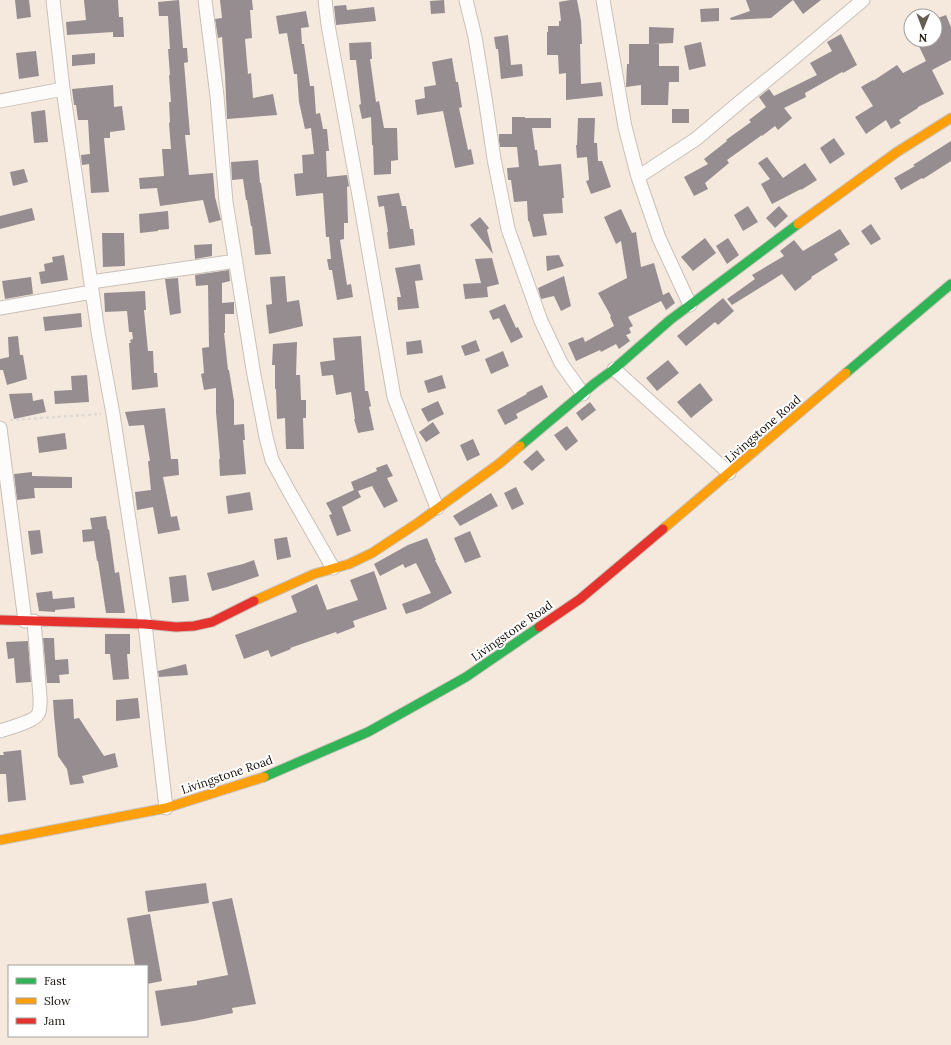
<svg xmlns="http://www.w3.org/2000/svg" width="951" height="1045" font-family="Lora,serif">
<rect width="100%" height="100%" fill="#f5e9de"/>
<path fill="#958d90" d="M 15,0 L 29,0 L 31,17 L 17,19 Z
M 84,0 L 118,0 L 119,17 L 123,17 L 124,37 L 113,37 L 113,32 L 67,35 L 66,22 L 86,20 Z
M 179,0 L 183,48 L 187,48 L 188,62 L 184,63 L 190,135 L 185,135 L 189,175 L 213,173 L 215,197 L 221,220 L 209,223 L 203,200 L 160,206 L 157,188 L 140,189 L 139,178 L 164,176 L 162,149 L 171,149 L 169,123 L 170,122 L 169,102 L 171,102 L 169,75 L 170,75 L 168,49 L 170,49 L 168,16 L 159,16 L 158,2 Z
M 220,0 L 252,0 L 253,10 L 250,10 L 252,38 L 245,39 L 248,74 L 251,73 L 253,98 L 273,94 L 277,115 L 227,119 L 225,75 L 222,37 L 218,38 L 215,19 L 222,18 Z
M 444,0 L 445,13 L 431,14 L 430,1 Z
M 570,0 L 577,0 L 581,21 L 582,44 L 580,44 L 581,84 L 601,82 L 603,96 L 566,100 L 566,73 L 559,74 L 558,55 L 547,55 L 547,32 L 548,32 L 548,26 L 559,26 L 559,21 L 561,21 L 559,2 Z
M 746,0 L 821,0 L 803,14 L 793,0 L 771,18 L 731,20 L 730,18 L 750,11 Z
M 346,5 L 347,10 L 374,7 L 376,21 L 336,25 L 334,6 Z
M 719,8 L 719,21 L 701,22 L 700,9 Z
M 306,11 L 309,27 L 301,28 L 302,44 L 304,44 L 310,86 L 314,86 L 316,114 L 320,113 L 323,129 L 327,129 L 329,151 L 326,151 L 327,177 L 347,175 L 349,186 L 347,187 L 348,223 L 344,223 L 344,239 L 340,240 L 347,285 L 351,284 L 353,297 L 337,300 L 332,270 L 329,270 L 327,259 L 331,259 L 329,237 L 326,237 L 323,193 L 296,196 L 294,174 L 303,173 L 302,155 L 314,154 L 311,128 L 305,129 L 299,102 L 297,74 L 294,74 L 287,33 L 279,34 L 276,16 Z
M 946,15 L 951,27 L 951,60 L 932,70 L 944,94 L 918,107 L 918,108 L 899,120 L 901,123 L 891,129 L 886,120 L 866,134 L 855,117 L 873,106 L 861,87 L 873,80 L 873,81 L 897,65 L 903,73 L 926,61 L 916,40 L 935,40 L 935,19 Z
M 649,27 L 674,28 L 673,43 L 652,44 L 659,44 L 659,66 L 679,66 L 679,82 L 669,82 L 668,105 L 641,105 L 641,85 L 626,87 L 627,64 L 629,64 L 629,44 L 649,44 Z
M 841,34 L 857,65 L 843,73 L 842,72 L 805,93 L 806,97 L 784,108 L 792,118 L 778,130 L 775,126 L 762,136 L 762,135 L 727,160 L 729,163 L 705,183 L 708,189 L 694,196 L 684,177 L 708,164 L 704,159 L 727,141 L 726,140 L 751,122 L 749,120 L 766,107 L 759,97 L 769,89 L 774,96 L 817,75 L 810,63 L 832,51 L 827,42 Z
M 508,35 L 511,65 L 522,64 L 523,76 L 501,79 L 498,49 L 496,49 L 494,37 Z
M 371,42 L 372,59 L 370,59 L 376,102 L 379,101 L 384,128 L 397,128 L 398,160 L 391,161 L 391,174 L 374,175 L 373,145 L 372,145 L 371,117 L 362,119 L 359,105 L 361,104 L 356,60 L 350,60 L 349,43 Z
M 701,42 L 706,66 L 689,70 L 684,46 Z
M 36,51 L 39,76 L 19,79 L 16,53 Z
M 95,53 L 95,64 L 72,66 L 72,55 Z
M 452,58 L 456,82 L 458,82 L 462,107 L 459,108 L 468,150 L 471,149 L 474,164 L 455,168 L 443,111 L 417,115 L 415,100 L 425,98 L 424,87 L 436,85 L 432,62 Z
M 113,85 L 114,107 L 122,106 L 125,130 L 110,132 L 110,138 L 104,138 L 109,192 L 91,193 L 89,164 L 82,165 L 81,155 L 90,154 L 88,120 L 78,120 L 76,105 L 74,105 L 72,89 Z
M 672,109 L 689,109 L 689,123 L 672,123 Z
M 45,110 L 48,142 L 34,143 L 31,112 Z
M 512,117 L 525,117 L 525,118 L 551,118 L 551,128 L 532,128 L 535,150 L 537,150 L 539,166 L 561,164 L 564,198 L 562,198 L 563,213 L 543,214 L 547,235 L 533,237 L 529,221 L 528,221 L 527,201 L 514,202 L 511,180 L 508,180 L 507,168 L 519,167 L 517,147 L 500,147 L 499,141 L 499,134 L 512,134 Z
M 578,118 L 595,118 L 594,143 L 597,143 L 598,161 L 602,161 L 611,187 L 591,194 L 586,181 L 589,180 L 587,157 L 577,158 L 576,145 L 577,145 Z
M 834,138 L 845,154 L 830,164 L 820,148 Z
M 951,141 L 951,161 L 923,179 L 922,178 L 901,190 L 894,178 L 915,166 L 913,165 Z
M 767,157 L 783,178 L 805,163 L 817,180 L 801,190 L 801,189 L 772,204 L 761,184 L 770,179 L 758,163 Z
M 258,160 L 260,183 L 261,183 L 271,254 L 255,255 L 252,226 L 251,226 L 247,200 L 246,200 L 243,179 L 232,180 L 231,162 Z
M 24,169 L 28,182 L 13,186 L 10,172 Z
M 399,193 L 402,206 L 406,206 L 410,229 L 413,229 L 415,245 L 389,249 L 387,232 L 388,232 L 384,206 L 379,207 L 377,196 Z
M 748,206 L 758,222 L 743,231 L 734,215 Z
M 779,206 L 788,216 L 775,228 L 766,218 Z
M 32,208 L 35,220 L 0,229 L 0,216 Z
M 621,209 L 632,233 L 636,232 L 641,267 L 654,263 L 663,295 L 669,292 L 675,303 L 666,310 L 661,301 L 628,317 L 633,326 L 629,328 L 631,333 L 626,335 L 630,341 L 619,349 L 616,344 L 601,352 L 600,350 L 576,361 L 568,343 L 583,337 L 585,342 L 614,326 L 610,317 L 611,316 L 598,293 L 627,278 L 621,241 L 616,244 L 604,217 Z
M 168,211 L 169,229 L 158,230 L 158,231 L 140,233 L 139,214 Z
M 480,217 L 489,228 L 487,230 L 493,254 L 470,225 Z
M 871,224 L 881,239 L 871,245 L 861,231 Z
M 840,229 L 850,244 L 834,254 L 838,260 L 811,277 L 812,278 L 795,291 L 782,274 L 732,305 L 727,299 L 755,279 L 752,275 L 784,256 L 780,251 L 794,240 L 803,251 Z
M 102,233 L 124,233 L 125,266 L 103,267 Z
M 705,238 L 716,253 L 693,271 L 681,257 Z
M 728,238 L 739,255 L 727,264 L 716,246 Z
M 212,244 L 212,256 L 195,259 L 194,245 Z
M 64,255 L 68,280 L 41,284 L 39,272 L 45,271 L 44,264 L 53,262 L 52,257 Z
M 559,255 L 564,266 L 547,271 L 546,256 Z
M 492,258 L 499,284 L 487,287 L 488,297 L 465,299 L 463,284 L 481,283 L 475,259 Z
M 420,264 L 423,280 L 415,281 L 419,308 L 398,310 L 397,297 L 401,297 L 395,268 Z
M 229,270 L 230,281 L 222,283 L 222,303 L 234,302 L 234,314 L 225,314 L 225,333 L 224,333 L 228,370 L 229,370 L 234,401 L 234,425 L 244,424 L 245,440 L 243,440 L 246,474 L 220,476 L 219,459 L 220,459 L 216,412 L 216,388 L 204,390 L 201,374 L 204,373 L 202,348 L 209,347 L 208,285 L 196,286 L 195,275 Z
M 285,276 L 287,302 L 299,300 L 303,326 L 269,334 L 266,305 L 272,304 L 270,277 Z
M 564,276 L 571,306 L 561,311 L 554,296 L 541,299 L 538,288 Z
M 31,277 L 33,294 L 5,299 L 2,281 Z
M 178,278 L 181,313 L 170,315 L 165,279 Z
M 145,291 L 146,310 L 144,310 L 148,351 L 153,351 L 154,373 L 157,373 L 158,387 L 132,390 L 129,343 L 131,343 L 130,340 L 133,339 L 132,332 L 129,332 L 127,311 L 105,312 L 104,293 Z
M 723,298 L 734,311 L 718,325 L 715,322 L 686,346 L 677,336 Z
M 505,304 L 516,328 L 518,327 L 523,337 L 511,343 L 499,318 L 493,320 L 489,311 Z
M 81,313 L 82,327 L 45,331 L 43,317 Z
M 18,336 L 20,355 L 23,355 L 27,379 L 7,385 L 3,370 L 0,370 L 0,359 L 9,357 L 8,337 Z
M 361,336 L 365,391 L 368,391 L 371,406 L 369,407 L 374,430 L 358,433 L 354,419 L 355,419 L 351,392 L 336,395 L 333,375 L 322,376 L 320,362 L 335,360 L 333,338 Z
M 421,340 L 423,353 L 407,355 L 406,342 Z
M 476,340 L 480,351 L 465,356 L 461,346 Z
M 297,342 L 296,375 L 300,375 L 301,400 L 306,400 L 306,418 L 303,418 L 304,449 L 286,449 L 285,418 L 277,419 L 276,389 L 275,389 L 275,365 L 272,365 L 273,344 Z
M 503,351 L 509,366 L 491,374 L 485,359 Z
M 668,360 L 679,373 L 657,391 L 646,378 Z
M 87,375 L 89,402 L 55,404 L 54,391 L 72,390 L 71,376 Z
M 442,375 L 446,388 L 428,393 L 424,381 Z
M 700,383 L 713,400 L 691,418 L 677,402 Z
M 542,385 L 548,397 L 516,414 L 518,418 L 505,425 L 497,410 L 527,394 L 526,393 Z
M 32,393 L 33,401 L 43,399 L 46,412 L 14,419 L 9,394 Z
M 438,401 L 444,414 L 428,422 L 421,409 Z
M 590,402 L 596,410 L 582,421 L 576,413 Z
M 165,408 L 171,459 L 178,459 L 179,475 L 163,477 L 171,517 L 177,516 L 180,530 L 158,534 L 153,507 L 137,510 L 135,492 L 151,490 L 148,461 L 150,461 L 144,425 L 129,426 L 125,412 Z
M 433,422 L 440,433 L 426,442 L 419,432 Z
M 567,426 L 578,441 L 566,451 L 554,435 Z
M 65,433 L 67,449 L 39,453 L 37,437 Z
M 473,439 L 480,455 L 467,461 L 460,445 Z
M 537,450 L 545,460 L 532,471 L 523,462 Z
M 387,464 L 393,476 L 387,478 L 398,501 L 384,508 L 372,486 L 358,491 L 361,497 L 342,507 L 351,531 L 337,536 L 329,515 L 332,514 L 326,503 L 354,490 L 351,482 L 377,471 L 376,468 Z
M 32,472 L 32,476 L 72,477 L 72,488 L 34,488 L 35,498 L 17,500 L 14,474 Z
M 516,487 L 524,504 L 512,510 L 504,493 Z
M 250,492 L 253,510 L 228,514 L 226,496 Z
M 491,493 L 498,506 L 460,526 L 453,516 Z
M 106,516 L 108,530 L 109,529 L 115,573 L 119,572 L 125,613 L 106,613 L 98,561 L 97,561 L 94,541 L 83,542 L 82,530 L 92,529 L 90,518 Z
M 40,530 L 43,553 L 31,555 L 28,531 Z
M 470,531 L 481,557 L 465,563 L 454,538 Z
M 287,537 L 291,557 L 277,560 L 274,539 Z
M 427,538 L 436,560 L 435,560 L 452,593 L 421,609 L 406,614 L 402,604 L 431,593 L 416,563 L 405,568 L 403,564 L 380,576 L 374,564 L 408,545 Z
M 254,560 L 259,576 L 227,587 L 212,591 L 207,573 L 243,564 Z
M 374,571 L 387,609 L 353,621 L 355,627 L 337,634 L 336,632 L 290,648 L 291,649 L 271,657 L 268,650 L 244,659 L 235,635 L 297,612 L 291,596 L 317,584 L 327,610 L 358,600 L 350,580 Z
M 186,575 L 189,601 L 172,603 L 169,577 Z
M 52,591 L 53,599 L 74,597 L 75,608 L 55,610 L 55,612 L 39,611 L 36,593 Z
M 105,634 L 130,634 L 130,654 L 127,654 L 129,679 L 113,680 L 110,654 L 105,654 Z
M 43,638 L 54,638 L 55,660 L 68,659 L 69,674 L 59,675 L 60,683 L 47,683 Z
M 28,641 L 31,682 L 16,683 L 14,658 L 8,659 L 6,642 Z
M 186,664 L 188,675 L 159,677 L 158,671 Z
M 138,698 L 140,718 L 116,721 L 116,700 Z
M 73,699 L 74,719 L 79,718 L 104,756 L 115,753 L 118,767 L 82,776 L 84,783 L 70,785 L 67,769 L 58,756 L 54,715 L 53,700 Z
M 21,750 L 26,800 L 8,802 L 6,774 L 0,774 L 0,755 L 4,755 L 3,752 Z
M 206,883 L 209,903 L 148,912 L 145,891 Z
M 232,898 L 256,1004 L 232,1008 L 233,1013 L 194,1021 L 161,1026 L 155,991 L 197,985 L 197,981 L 228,975 L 212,902 Z
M 150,914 L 162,981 L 147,984 L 147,966 L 135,966 L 127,918 Z"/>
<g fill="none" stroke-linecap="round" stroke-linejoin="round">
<defs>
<path id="street" d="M 53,0 L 63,89 L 98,332 L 113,414 L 145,624 L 166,808
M 205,0 L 217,96 L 226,202 L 254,375 L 266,437 L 272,460 L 290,493 L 333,568
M 325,0 L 328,25 L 360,201 L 394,397 L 437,508
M 466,0 L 475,37 L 486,104 L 494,159 L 508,229 L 541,321 L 561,363 L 583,394
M 603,0 L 625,127 L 638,177 L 659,238 L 690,305
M 0,101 L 63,89
M 638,177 L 696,139 L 741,101 L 788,63 L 863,0
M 91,282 L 236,261
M 0,308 L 92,292
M 614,369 L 729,473
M 0,428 L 25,621
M 0,731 C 9,728 35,721 38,714 C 41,709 40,702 40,697 L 34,621"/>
<path id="fast" d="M 846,373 L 951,284
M 520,446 L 595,383 L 614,369 L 670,320 L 798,224
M 264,777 L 368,732 L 466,677 L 539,627"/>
<path id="slow" d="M 798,224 L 897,152 L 951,118
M 663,529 L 846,373
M 254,601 L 314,574 L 349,564 L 372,553 L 419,522 L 500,463 L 520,446
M 0,840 L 166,808 L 264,777"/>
<path id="jam" d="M 0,620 L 145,624 L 176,627 L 194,626 L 212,622 L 254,601
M 539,627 L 580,599 L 663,529"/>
</defs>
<use href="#street" stroke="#c9c0b8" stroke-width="15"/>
<use href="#fast" stroke="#c9c0b8" stroke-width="11"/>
<use href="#slow" stroke="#c9c0b8" stroke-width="11"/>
<use href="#jam" stroke="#c9c0b8" stroke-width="11"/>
<path stroke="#dddad6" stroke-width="2.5" stroke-dasharray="3 3" stroke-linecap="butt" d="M 10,420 L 101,414"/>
<use href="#street" stroke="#fefcfa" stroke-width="13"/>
<use href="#fast" stroke="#30b455" stroke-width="9"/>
<use href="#slow" stroke="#ff9f0a" stroke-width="9"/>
<use href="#jam" stroke="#e5322d" stroke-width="9"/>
</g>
<g text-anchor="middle" stroke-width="4" stroke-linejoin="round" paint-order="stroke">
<g font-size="12" fill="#18110a" stroke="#fff">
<text transform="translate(763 429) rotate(-41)" y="4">Livingstone Road</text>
<text transform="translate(512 631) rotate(-35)" y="4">Livingstone Road</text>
<text transform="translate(227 775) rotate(-19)" y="4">Livingstone Road</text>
</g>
</g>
<rect x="8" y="965" width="140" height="72" fill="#ffffff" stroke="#a3a09d"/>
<rect x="16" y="978" width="20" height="6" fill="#30b455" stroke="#a3a09d"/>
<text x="44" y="985" font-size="12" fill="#18110a">Fast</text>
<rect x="16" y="998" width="20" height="6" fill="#ff9f0a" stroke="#a3a09d"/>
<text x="44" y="1005" font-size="12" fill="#18110a">Slow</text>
<rect x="16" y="1018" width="20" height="6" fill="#e5322d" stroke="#a3a09d"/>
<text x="44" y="1025" font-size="12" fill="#18110a">Jam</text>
<g transform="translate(923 28) rotate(181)"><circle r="19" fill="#ffffff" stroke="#a3a09d"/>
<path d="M0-3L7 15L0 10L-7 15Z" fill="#655d54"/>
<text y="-6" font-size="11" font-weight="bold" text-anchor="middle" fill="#18110a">N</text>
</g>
</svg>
